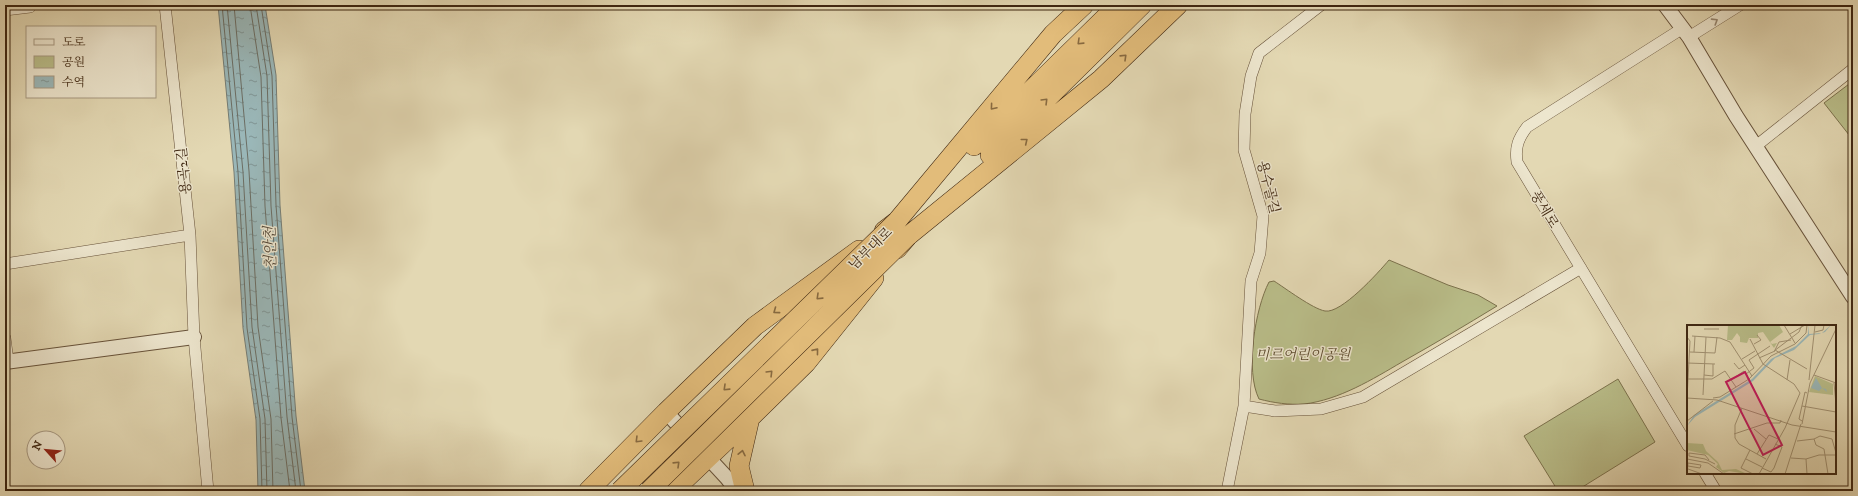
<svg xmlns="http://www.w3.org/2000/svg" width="1858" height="496" font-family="'IM FELL DW Pica','Noto Serif KR',serif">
<defs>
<pattern id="water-ripples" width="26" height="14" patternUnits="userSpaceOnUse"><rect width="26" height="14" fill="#9ab7b8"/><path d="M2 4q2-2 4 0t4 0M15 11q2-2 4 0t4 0" fill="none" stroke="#7f9594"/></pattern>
</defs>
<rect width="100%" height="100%" fill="#e3d8b3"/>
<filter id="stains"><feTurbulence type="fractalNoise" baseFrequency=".005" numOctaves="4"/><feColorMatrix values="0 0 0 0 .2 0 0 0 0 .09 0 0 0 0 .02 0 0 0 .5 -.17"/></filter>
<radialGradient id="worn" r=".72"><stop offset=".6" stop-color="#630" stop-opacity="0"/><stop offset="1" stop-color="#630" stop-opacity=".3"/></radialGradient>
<path fill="#b9bd89" stroke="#7c724d" d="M 1853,81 L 1853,140 L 1824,103 Z
M 1389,260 L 1448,285 L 1478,295 L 1497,306 C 1466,325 1434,344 1402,362 C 1373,379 1339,400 1304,404 C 1289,405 1274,403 1259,399 C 1245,371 1255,309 1269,282 L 1274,281 C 1285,288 1313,309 1325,311 C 1341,314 1378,273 1389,260 Z
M 1618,379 L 1655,442 L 1576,491 L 1558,491 L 1524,436 Z"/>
<path fill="url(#water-ripples)" stroke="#757d75" d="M 218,5 L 265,5 L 276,75 L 280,205 L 296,416 L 305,491 L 258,491 L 256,420 L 243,328 L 234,172 Z"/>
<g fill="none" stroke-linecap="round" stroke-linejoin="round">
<path stroke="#6c6e64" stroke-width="1" d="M 222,5 L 238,172 L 247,328 L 260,419 L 262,491
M 227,5 L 243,172 L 252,327 L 265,419 L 267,491
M 234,5 L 249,171 L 258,327 L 271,419 L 273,491
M 250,5 L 261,77 L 265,206 L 281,418 L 290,491
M 256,5 L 267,76 L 271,206 L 287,417 L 296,491
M 261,5 L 272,76 L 276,205 L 292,417 L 301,491"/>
<defs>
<path id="minor" d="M 165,5 L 190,235 L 194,337 L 208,491
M 5,10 L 30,7 L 30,5
M 1683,28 L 1527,127 C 1518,139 1515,147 1517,162 L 1688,446
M 1689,37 L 1740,5
M 1756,146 L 1853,69
M 5,264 L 190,235
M 5,338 L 8,361
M 1244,406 L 1275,411 L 1321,409 L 1363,397 L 1581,268
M 1705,473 L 1716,491
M 1227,491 L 1244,406 L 1251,281 L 1260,253 L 1263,216 L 1244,150 L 1245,114 L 1251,76 L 1259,53 L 1321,5"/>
<path id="tertiary" d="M 1665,5 L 1689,37 L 1736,116 L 1853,297
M 5,362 L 194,337
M 666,412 L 727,478 L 737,491"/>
<path id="trunk" d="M 974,146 L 1118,5
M 990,155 L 1142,5
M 884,231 L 897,221 L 1053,34 L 1084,5
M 897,249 L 908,236 L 1101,79 L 1178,5
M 588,491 L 666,412 L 755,326 L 859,250
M 673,491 L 750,418
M 745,491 L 739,466 L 750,418 L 806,363 L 874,278"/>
</defs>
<use href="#minor" stroke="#67523a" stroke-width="12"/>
<use href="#tertiary" stroke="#67523a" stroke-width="16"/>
<use href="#trunk" stroke="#3e2611" stroke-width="20"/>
<use href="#minor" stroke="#ede6ce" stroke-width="11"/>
<use href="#tertiary" stroke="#ede6ce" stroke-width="14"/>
<use href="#trunk" stroke="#e2bc7a" stroke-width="19"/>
<defs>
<path id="trunk-bridge" d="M 620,491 L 897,221
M 649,491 L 908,236"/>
</defs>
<use href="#trunk-bridge" stroke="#3e2611" stroke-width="20" stroke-linecap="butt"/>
<use href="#trunk-bridge" stroke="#e2bc7a" stroke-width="19"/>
</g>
<defs><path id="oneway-chevron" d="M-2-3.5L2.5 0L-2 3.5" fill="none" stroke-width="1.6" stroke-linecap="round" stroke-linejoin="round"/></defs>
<use stroke="#968670" href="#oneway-chevron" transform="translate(1715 21) rotate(-32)"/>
<g stroke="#886a40">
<use href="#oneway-chevron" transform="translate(1080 42) rotate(136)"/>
<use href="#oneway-chevron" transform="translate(1124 57) rotate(-44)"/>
<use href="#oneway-chevron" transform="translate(1045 101) rotate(-45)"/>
<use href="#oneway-chevron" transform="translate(993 107) rotate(130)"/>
<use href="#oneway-chevron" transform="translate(1025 141) rotate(-39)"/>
<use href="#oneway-chevron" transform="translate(819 297) rotate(136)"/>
<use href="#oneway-chevron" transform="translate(776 311) rotate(144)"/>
<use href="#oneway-chevron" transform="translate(816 351) rotate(-51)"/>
<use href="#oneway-chevron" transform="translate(770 373) rotate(-45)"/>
<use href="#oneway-chevron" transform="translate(726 388) rotate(136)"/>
<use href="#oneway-chevron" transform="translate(638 440) rotate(135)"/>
<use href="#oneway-chevron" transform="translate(742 453) rotate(-78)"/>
<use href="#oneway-chevron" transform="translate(677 464) rotate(-44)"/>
</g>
<g text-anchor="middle" stroke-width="3" stroke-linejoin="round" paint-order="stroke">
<g font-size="14" fill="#3e2611" stroke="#ede6ce">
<text transform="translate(183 171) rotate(-96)" y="5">용곡2길</text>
<text transform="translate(1269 187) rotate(76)" y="5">용수골길</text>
<text transform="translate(1545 209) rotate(59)" y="5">풍세로</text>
<text transform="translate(870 248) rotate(-44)" y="5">남부대로</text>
</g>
<g font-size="14" font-style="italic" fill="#5d4c2f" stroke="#ede6ce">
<text x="1303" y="359">미르어린이공원</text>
</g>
<g font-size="15" font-style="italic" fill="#554a3b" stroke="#ede6ce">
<text transform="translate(270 248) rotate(-91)" y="5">천안천</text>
</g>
</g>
<g transform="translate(1687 325)">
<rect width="149" height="149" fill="#e3d8b3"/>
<path d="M 41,0 L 92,0 L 96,7 L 83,17 L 85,19 L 90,18 L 87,23 L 76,7 L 71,8 L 71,13 L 62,13 L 60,18 L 53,17 L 53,12 L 50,8 L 45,15 L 40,15 Z" fill="#b9bd89"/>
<path d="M 128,51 L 146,59 L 146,70 L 122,67 ZM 0,118 L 16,119 L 19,126 L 31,137 L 35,145 L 49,144 L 60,149 L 42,146 L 37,148 L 29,142 L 31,139 L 21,130 L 0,125 Z" fill="#b9bd89"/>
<path d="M 122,0 L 122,9 L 135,8 L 144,0 L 138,7 L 132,9 L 123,10 L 107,25 L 88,33 L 66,56 L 8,92 L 0,101 L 7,90 L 65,54 L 84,34 L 109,21 L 121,9 ZM 129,53 L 135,63 L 139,64 L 140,67 L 135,63 L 132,66 L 124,63 Z" fill="#9ab7b8"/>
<path fill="none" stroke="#a19172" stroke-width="1" d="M 97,0 L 108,18M 17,4 L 32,4M 128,7 L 136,5 L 137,0M 103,9 L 118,0M 5,11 L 33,13 L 43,17 L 65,51M 0,12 L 3,16 L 0,73M 63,14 L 76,39 L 107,59 L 113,68 L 98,103 L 72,149M 104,15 L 92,17 L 88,25 L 120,44M 67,19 L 74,15 L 70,10M 87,26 L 112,7 L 115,0M 3,27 L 28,28 L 30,12M 7,27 L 8,11M 72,33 L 88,26M 55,34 L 68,26M 0,38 L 28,39M 47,38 L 52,44 L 58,40M 17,50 L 26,51 L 26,39M 127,50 L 149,58M 0,54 L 25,54 L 38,46 L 49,62M 44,55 L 57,46 L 59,49 L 67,43 L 62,35 L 83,21M 100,55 L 103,35M 122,55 L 128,0M 147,58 L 149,79M 16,70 L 19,12M 0,73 L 30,75 L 105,100 L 149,107M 26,73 L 33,72 L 62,54 L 84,31 L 108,19 L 119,8 L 120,0M 115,81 L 149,87M 55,83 L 48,100 L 48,113 L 52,119 L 79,134M 0,96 L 26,76M 115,96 L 112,94 L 118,67 L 120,68M 115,99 L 123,58 L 149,4M 67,104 L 79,114M 47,109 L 80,98 L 93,98 L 94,95M 127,114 L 133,111 L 145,114 L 149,128M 110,116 L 127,114 L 129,120 L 137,124 L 141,149M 63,125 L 54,143 L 66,149M 70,129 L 82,110 L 91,114M 104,133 L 119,134 L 132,130 L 149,130M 0,134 L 21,138 L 37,149M 59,134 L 75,142M 119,134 L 120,149M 22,135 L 18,130 L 2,128 L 2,131 L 18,134 L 28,139M 1,141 L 13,143 L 14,140M 75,143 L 84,147 L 87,143 L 95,122 L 88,119M 1,144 L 15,149M 0,149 L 1,138 L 14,140M 98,149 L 114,99"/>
<path fill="#c2185b" fill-opacity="0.15" stroke="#c2185b" stroke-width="2" d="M 58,47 L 95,120 L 76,130 L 39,57 Z"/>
<rect width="149" height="149" fill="none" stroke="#3e2611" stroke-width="2"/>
</g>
<rect width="1858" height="496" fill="none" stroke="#e3d8b3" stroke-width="20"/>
<rect x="6" y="6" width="1846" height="484" fill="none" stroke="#3e2611" stroke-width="2"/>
<rect x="10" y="10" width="1838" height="476" fill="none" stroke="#3e2611"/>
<rect x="26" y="26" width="130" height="72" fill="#ede6ce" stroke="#a79982"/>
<rect x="34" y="39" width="20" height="6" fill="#ede6ce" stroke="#a79982"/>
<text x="62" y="46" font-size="12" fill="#3e2611">도로</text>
<rect x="34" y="56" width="20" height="12" fill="#b9bd89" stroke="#a79982"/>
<text x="62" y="66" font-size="12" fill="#3e2611">공원</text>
<rect x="34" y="76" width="20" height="12" fill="url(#water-ripples)" stroke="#a79982"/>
<text x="62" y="86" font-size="12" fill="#3e2611">수역</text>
<g transform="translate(46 450) rotate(297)"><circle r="19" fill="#ede6ce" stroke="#a79982"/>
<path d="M0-3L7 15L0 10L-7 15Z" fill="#8f2418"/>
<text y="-6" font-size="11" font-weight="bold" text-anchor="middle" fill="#3e2611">N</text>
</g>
<rect width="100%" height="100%" filter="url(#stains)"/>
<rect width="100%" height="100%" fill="url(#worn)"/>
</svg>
